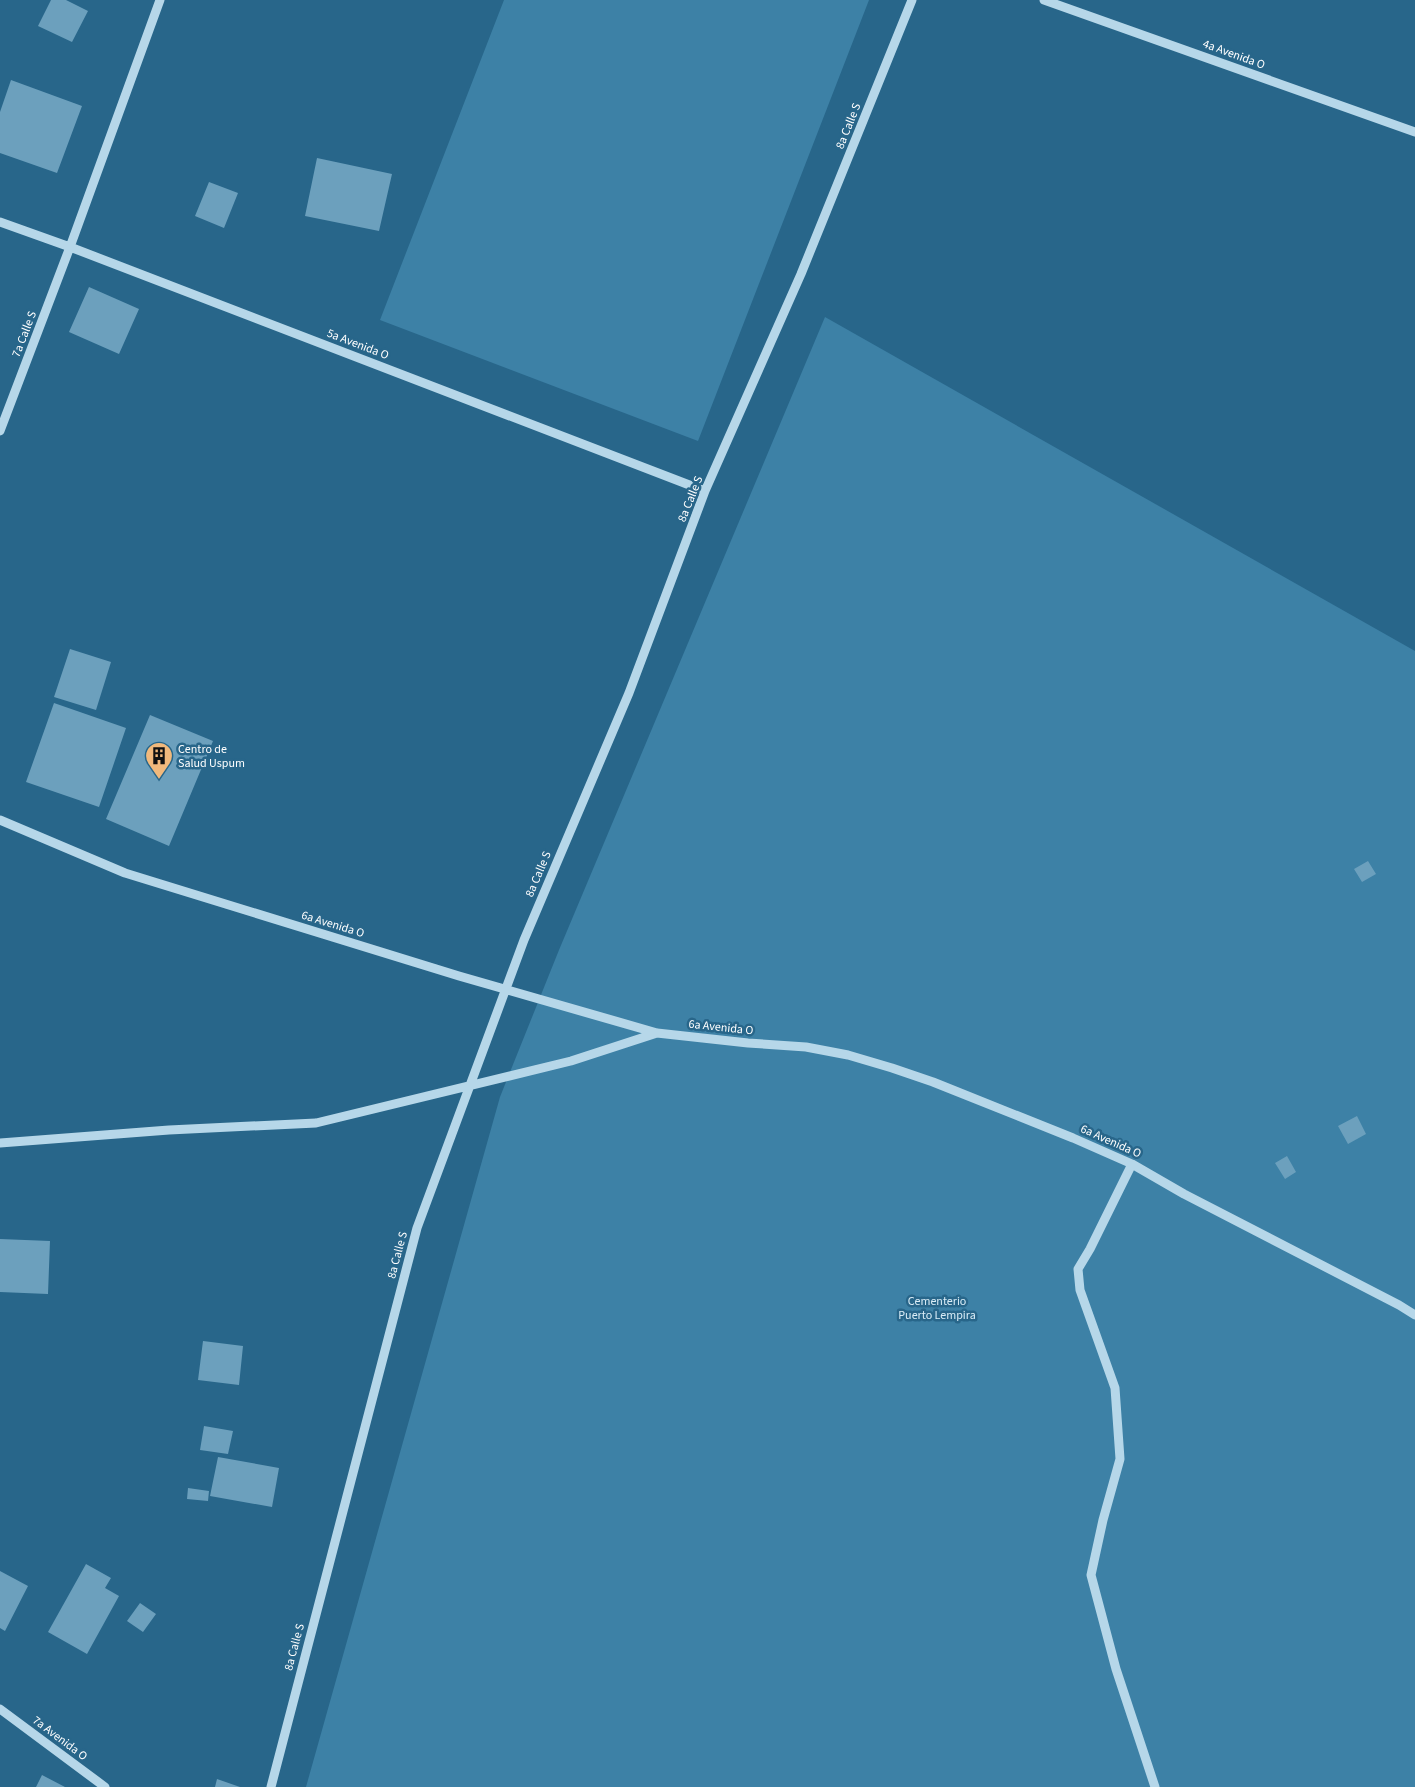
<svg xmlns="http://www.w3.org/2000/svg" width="1415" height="1787" font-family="'Source Sans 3',sans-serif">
<rect width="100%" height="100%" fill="#28668a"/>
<path fill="#3d81a6" d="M 504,0 L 869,0 L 698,441 L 380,320 Z
M 825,317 L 1415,651 L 1415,1787 L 306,1787 L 500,1097 L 559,950 Z"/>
<path fill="#6ca0bd" d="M 51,0 L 66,0 L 88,11 L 72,42 L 38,26 Z
M 11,80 L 82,106 L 57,173 L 0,153 L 0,112 Z
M 317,158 L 392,174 L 379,231 L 305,216 Z
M 209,182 L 238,193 L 224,228 L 195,216 Z
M 89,287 L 139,309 L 119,354 L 69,332 Z
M 70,649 L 111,662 L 96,710 L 54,697 Z
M 54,703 L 126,728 L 99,807 L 26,782 Z
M 150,715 L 213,741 L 169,846 L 106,819 Z
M 1368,861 L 1376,874 L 1362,882 L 1354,869 Z
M 1357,1116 L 1366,1134 L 1348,1144 L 1338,1126 Z
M 1287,1156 L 1296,1172 L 1285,1179 L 1275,1163 Z
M 0,1239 L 50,1241 L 48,1294 L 0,1292 Z
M 203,1341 L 243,1346 L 239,1385 L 198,1380 Z
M 204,1426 L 233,1431 L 228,1454 L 200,1450 Z
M 218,1457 L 279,1468 L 272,1507 L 210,1496 Z
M 188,1488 L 209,1491 L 208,1501 L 187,1499 Z
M 86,1564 L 111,1578 L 105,1588 L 119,1596 L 87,1654 L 48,1632 Z
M 0,1571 L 28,1586 L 5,1631 L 0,1628 Z
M 140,1603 L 156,1614 L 143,1632 L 127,1621 Z
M 42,1775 L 65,1787 L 36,1787 Z
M 217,1779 L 240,1787 L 215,1787 Z"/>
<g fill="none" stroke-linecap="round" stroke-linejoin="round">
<path stroke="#b6d7e9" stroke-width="9" d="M 1044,0 L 1415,132
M 0,222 L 70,247 L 705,491
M 0,431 L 70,247 L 160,0
M 0,820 L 125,873 L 459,976 L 657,1033 L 748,1043 L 806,1047 L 848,1055 L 892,1068 L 933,1082 L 1073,1138 L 1132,1164 L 1184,1194 L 1399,1305 L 1415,1315
M 0,1143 L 169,1130 L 316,1123 L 571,1061 L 657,1033
M 1132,1164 L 1090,1249 L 1078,1269 L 1080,1290 L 1115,1388 L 1120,1459 L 1103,1520 L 1091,1575 L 1116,1669 L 1155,1787
M 0,1709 L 105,1787
M 271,1787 L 417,1228 L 524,940 L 629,693 L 705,491 L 801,274 L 912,0"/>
</g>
<defs>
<symbol id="building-pin" viewBox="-11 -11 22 30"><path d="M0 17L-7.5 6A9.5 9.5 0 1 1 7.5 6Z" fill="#f1b97c" stroke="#28668a"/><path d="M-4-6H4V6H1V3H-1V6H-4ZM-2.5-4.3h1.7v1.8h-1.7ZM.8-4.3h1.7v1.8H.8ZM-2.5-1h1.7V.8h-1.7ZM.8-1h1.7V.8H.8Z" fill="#111"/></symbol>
</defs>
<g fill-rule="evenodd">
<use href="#building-pin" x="143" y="740" width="32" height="43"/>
</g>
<g text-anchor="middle" stroke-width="5" stroke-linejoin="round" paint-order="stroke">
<g font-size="12" fill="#fff" stroke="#28668a">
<text transform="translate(1234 54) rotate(20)" y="4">4a Avenida O</text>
<text transform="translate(848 126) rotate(-68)" y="4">8a Calle S</text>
<text transform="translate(24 334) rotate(-69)" y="4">7a Calle S</text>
<text transform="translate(358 344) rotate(21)" y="4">5a Avenida O</text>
<text transform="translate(690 499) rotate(-68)" y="4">8a Calle S</text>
<text transform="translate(538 874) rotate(-67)" y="4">8a Calle S</text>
<text transform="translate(333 924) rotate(17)" y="4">6a Avenida O</text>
<text transform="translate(721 1027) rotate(6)" y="4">6a Avenida O</text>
<text transform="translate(1111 1141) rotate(24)" y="4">6a Avenida O</text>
<text transform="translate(397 1255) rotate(-75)" y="4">8a Calle S</text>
<text transform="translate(294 1647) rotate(-75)" y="4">8a Calle S</text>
<text transform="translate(60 1738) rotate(37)" y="4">7a Avenida O</text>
</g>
<g font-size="12" fill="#fff" stroke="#28668a" text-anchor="start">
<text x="178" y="753">Centro de<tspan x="178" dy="14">Salud Uspum</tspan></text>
</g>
<g font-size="12" fill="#daedf7" stroke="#28668a">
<text x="937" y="1305">Cementerio<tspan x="937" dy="14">Puerto Lempira</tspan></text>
</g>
</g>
</svg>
